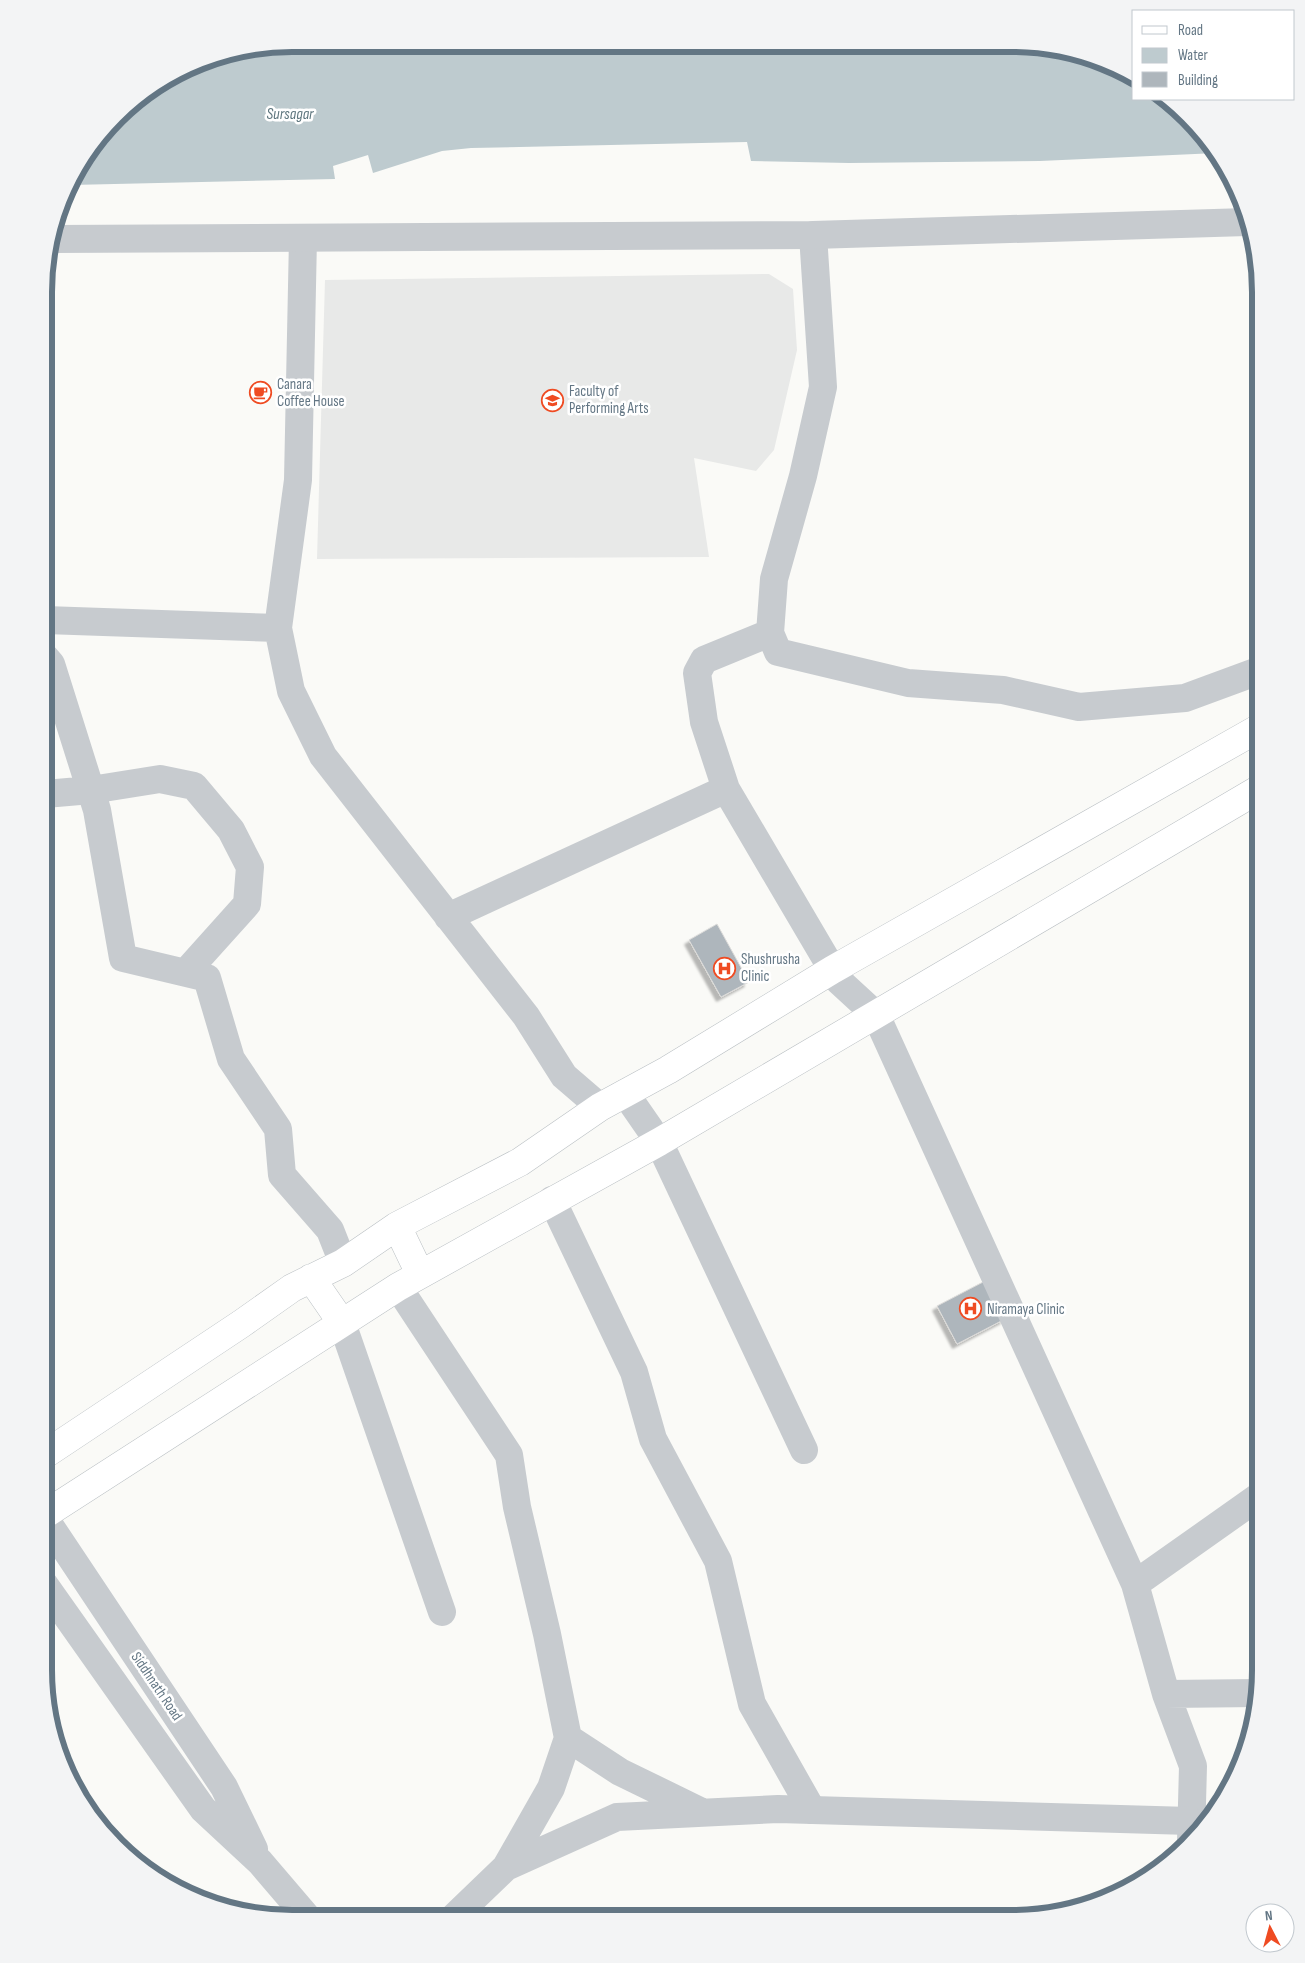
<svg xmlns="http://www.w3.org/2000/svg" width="1305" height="1963" font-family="'Sofia Sans Condensed',sans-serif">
<defs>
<filter id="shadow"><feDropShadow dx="-4.5" dy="4.5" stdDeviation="1" flood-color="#0004"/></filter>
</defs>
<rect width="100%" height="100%" fill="#fafaf7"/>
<path fill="#e8e9e8" d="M 769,274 L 793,289 L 797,350 L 774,450 L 756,471 L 694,458 L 709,557 L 317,559 L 325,280 Z"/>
<path fill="#becbcf" d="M 293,44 L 1045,46 L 1107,63 L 1134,78 L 1134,99 L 1167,99 L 1210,141 L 1217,153 L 1040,161 L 849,163 L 751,161 L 747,142 L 471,148 L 442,151 L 373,173 L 368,155 L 333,166 L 335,179 L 71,185 L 77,168 L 129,105 L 212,57 Z"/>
<path fill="#aeb6bc" stroke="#dcdbd9" filter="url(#shadow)" d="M 717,924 L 749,982 L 721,997 L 689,940 Z
M 985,1281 L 1005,1319 L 957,1344 L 937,1306 Z"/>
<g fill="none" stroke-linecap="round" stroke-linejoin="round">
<defs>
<path id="secondary" d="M 397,1226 L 420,1274
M 311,1278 L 342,1323
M 44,1455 L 241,1324 L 292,1288 L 343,1263 L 397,1226 L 520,1162 L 600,1107 L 668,1070 L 832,970 L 1261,727
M 44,1515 L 398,1287 L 659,1142 L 1261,788"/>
</defs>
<use href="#secondary" stroke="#b9bfc3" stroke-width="29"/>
<path stroke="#c7cbcf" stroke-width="28" d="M 813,235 L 823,387 L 803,476 L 774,579 L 770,633 L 778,652 L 908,683 L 1003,690 L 1079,707 L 1185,698 L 1261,670
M 303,238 L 298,480 L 278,628 L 291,691 L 323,756 L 526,1016 L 564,1076 L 600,1107
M 45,620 L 278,628
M 770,633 L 704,660 L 697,673 L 704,722 L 726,789 L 839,981 L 876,1015 L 1135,1584 L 1166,1694 L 1193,1766 L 1191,1841
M 45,657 L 51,664 L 97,810 L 123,958 L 207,978 L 231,1059 L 278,1129 L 282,1175 L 330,1230 L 343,1263
M 45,794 L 91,790 L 160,779 L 194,786 L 231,830 L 250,867 L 247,904 L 186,972
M 448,917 L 726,789
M 625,1093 L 659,1142 L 804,1450
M 552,1200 L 634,1372 L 653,1439 L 718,1561 L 752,1704 L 812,1810
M 342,1323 L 442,1612
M 1135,1584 L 1261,1495
M 1166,1694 L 1259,1693"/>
<path stroke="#c7cbcf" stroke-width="28" d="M 53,239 L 813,235 L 1247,222
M 398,1287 L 509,1455 L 517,1507 L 547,1634 L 568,1738 L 551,1788 L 506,1867
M 44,1517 L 224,1787 L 254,1849
M 44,1584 L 203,1809 L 260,1862 L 307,1917
M 568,1738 L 620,1772 L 702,1812
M 453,1918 L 506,1867 L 617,1817 L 778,1809 L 1190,1821 L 1205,1827"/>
<use href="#secondary" stroke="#fff" stroke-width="28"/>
</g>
<defs>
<symbol id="cafe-ring" viewBox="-11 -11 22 22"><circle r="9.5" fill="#fff" stroke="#ef4b22" stroke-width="1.5"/><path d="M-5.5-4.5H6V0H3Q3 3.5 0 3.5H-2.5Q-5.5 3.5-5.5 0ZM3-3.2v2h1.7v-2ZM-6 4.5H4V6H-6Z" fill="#ef4b22"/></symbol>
<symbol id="university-ring" viewBox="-11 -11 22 22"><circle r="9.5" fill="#fff" stroke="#ef4b22" stroke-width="1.5"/><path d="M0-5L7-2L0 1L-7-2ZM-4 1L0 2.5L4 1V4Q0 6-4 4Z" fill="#ef4b22"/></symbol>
<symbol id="hospital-ring" viewBox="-11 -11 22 22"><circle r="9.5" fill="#fff" stroke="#ef4b22" stroke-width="1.5"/><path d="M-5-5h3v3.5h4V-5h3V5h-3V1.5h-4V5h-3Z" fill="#ef4b22"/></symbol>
</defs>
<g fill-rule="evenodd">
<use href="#cafe-ring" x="248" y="380" width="25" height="25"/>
<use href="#university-ring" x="540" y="388" width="25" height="25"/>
<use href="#hospital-ring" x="712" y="956" width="25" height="25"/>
<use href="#hospital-ring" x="958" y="1296" width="25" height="25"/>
</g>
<g text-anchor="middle" stroke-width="5" stroke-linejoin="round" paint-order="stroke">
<g font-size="15" fill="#637684" stroke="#fff" text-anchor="start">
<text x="277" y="389">Canara<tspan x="277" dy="17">Coffee House</tspan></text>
<text x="569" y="396">Faculty of<tspan x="569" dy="17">Performing Arts</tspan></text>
<text x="741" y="964">Shushrusha<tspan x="741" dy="17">Clinic</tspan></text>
<text x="987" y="1314">Niramaya Clinic</text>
</g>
<g font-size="15" fill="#637684" stroke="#fff">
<text transform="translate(157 1686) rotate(56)" y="5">Siddhnath Road</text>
</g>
<g font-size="16" font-style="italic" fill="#5e767e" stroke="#fff">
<text x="290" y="119">Sursagar</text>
</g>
</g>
<path d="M0 0H1305V1963H0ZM292 52H1012A240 240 0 0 1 1252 292V1670A240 240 0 0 1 1012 1910H292A240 240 0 0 1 52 1670V292A240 240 0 0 1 292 52Z" fill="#f3f4f5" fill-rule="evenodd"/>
<path fill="none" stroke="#637684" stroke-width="6" d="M292 52H1012A240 240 0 0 1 1252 292V1670A240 240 0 0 1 1012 1910H292A240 240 0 0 1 52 1670V292A240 240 0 0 1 292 52Z"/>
<rect x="1132" y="10" width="162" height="90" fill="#ffffff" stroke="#c1c8ce"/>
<rect x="1142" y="26" width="25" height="8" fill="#ffffff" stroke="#c1c8ce"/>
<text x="1178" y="35" font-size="15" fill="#637684">Road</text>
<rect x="1142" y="48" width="25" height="15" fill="#becbcf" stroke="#c1c8ce"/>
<text x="1178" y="60" font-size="15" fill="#637684">Water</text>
<rect x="1142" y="72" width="25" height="15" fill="#aeb6bc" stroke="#c1c8ce"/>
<text x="1178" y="85" font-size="15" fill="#637684">Building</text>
<g transform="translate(1270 1928) rotate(354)"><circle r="24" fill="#ffffff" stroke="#c1c8ce"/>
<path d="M0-4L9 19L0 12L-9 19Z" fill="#ef4b22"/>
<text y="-8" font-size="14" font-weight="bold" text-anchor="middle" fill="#637684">N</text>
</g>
</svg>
